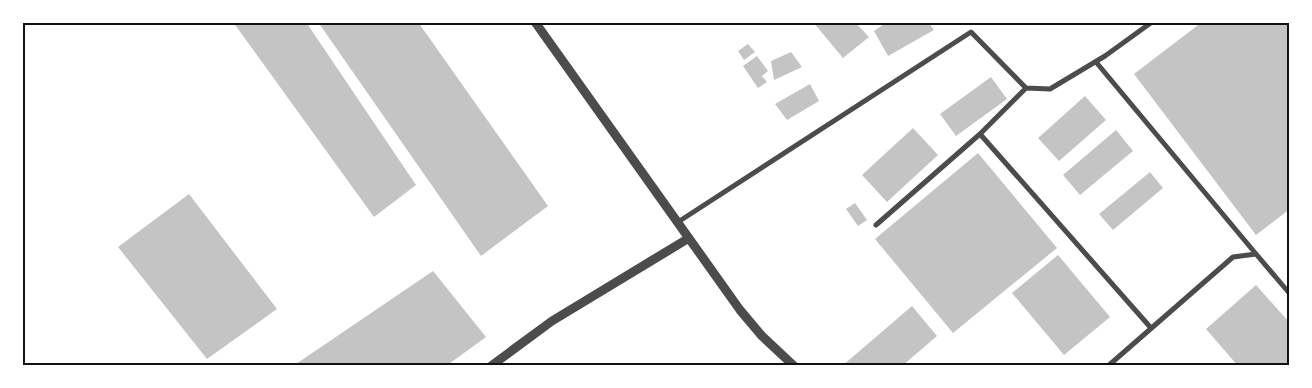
<svg xmlns="http://www.w3.org/2000/svg" width="1312" height="388" font-family="Barlow,sans-serif">
<rect width="100%" height="100%" fill="#fff"/>
<path fill="#c4c4c4" d="M 233,22 L 306,22 L 416,185 L 374,217 Z
M 318,22 L 418,22 L 548,206 L 481,256 Z
M 813,22 L 855,22 L 869,37 L 843,58 Z
M 887,22 L 928,22 L 934,30 L 888,56 L 874,31 Z
M 1202,22 L 1290,22 L 1290,209 L 1256,235 L 1134,74 Z
M 748,44 L 755,52 L 744,60 L 738,51 Z
M 791,52 L 802,67 L 774,80 L 771,61 Z
M 757,56 L 768,71 L 762,76 L 767,82 L 758,88 L 743,66 Z
M 991,77 L 1007,99 L 956,136 L 940,114 Z
M 810,84 L 819,101 L 787,120 L 775,104 Z
M 1085,96 L 1106,120 L 1059,161 L 1038,138 Z
M 913,128 L 938,155 L 887,202 L 862,175 Z
M 1116,130 L 1133,151 L 1080,195 L 1063,175 Z
M 978,153 L 1057,248 L 953,333 L 875,239 Z
M 1150,172 L 1163,188 L 1113,230 L 1099,214 Z
M 189,194 L 277,309 L 207,359 L 118,247 Z
M 855,203 L 867,220 L 858,226 L 846,209 Z
M 1058,255 L 1110,317 L 1064,355 L 1012,293 Z
M 433,271 L 486,337 L 446,366 L 293,366 Z
M 1256,285 L 1290,323 L 1290,366 L 1238,366 L 1206,329 Z
M 912,306 L 937,336 L 902,366 L 842,366 Z"/>
<g fill="none" stroke-linecap="round" stroke-linejoin="round">
<path stroke="#4c4c4c" stroke-width="5" d="M 1096,62 L 1256,254
M 1026,88 L 980,134 L 1151,328
M 678,222 L 971,32 L 1026,88 L 1050,89 L 1105,56 L 1152,22
M 876,225 L 980,134
M 1108,366 L 1233,257 L 1256,254 L 1290,294"/>
<path stroke="#4c4c4c" stroke-width="9" d="M 535,22 L 740,310 L 762,336 L 794,366
M 491,366 L 552,321 L 689,238"/>
</g>
<rect width="1312" height="388" fill="none" stroke="#ffffff" stroke-width="48"/>
<rect x="24" y="24" width="1264" height="340" fill="none" stroke="#111" stroke-width="2"/>
</svg>
